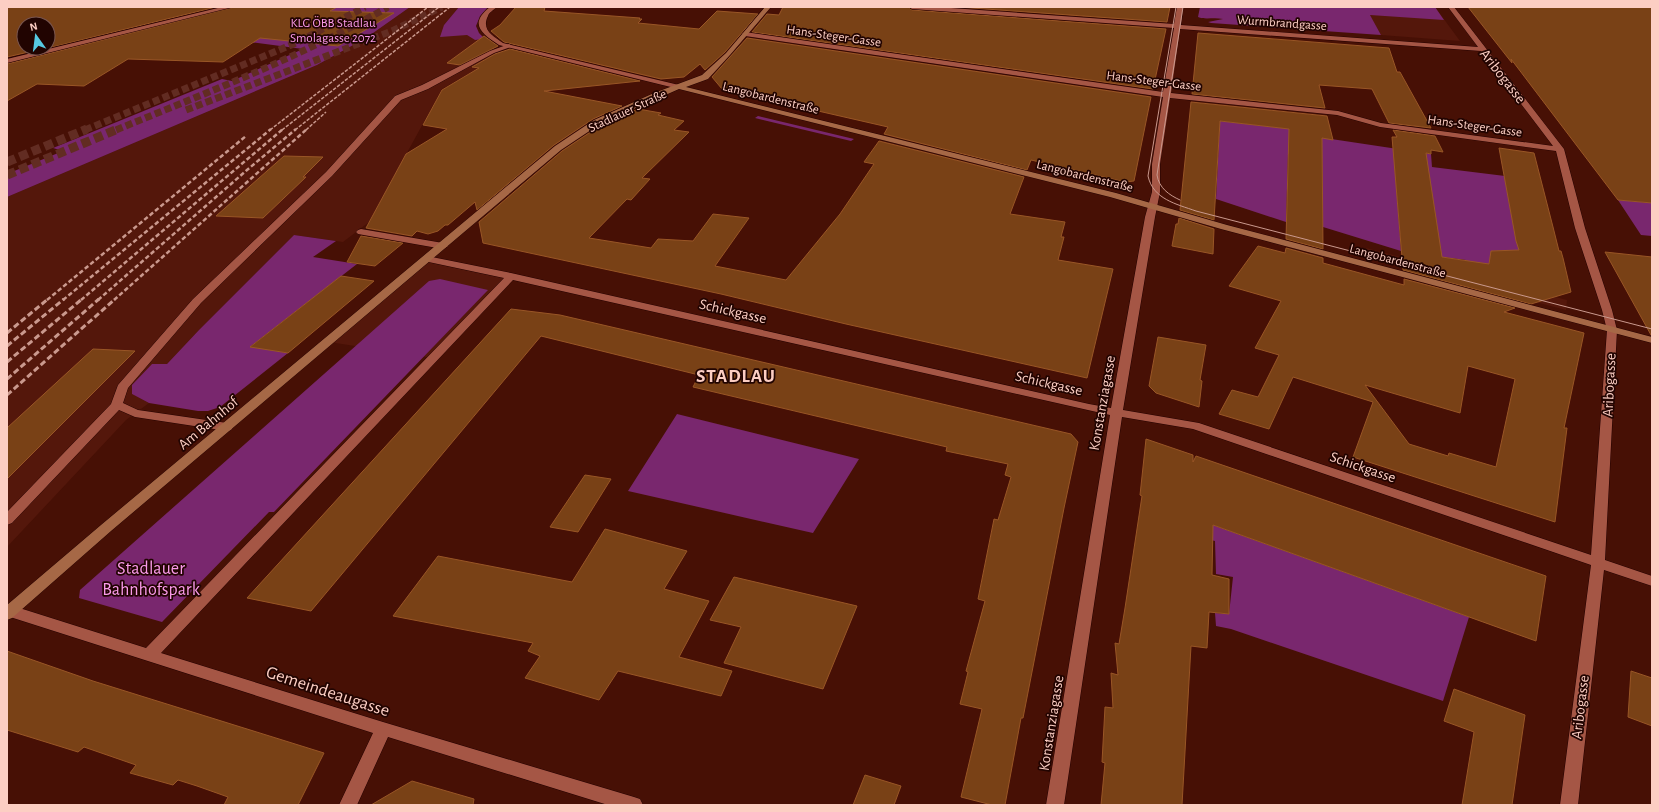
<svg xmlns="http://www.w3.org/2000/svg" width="1659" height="812" font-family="'Alegreya Sans',sans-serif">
<rect width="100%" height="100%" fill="#471005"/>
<path fill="#54170b" d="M 410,7 L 459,7 L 444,25 L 467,35 L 475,40 L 478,40 L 496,50 L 505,53 L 442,89 L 369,222 L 343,242 L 294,235 L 199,330 L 167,364 L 152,364 L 132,394 L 149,403 L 126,420 L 7,547 L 7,197 L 317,65 L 366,38 Z
M 1365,7 L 1435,7 L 1460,41 L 1381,35 Z
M 1366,248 L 1567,300 L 1566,310 L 1360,256 Z
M 427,259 L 511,276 L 433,358 L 329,342 Z"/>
<path fill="#79276e" d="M 244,7 L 410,7 L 366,38 L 317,65 L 7,197 L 7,174 L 63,151 L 53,148 L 222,79 L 232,81 L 303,49 L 157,30 Z
M 459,7 L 488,7 L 480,16 L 476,26 L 479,33 L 485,39 L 475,40 L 467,35 L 440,37 L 444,25 Z
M 1200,7 L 1435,7 L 1444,20 L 1370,15 L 1381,35 L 1211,23 L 1208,22 L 1223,19 C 1214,17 1205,20 1198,17 Z
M 758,116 L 854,139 L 851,141 L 755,118 Z
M 1220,121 L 1318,132 L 1318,137 L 1431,154 L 1432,167 L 1505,176 L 1519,250 L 1492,251 L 1487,272 L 1467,265 L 1466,260 L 1442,257 L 1396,178 L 1401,251 L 1323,227 L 1322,158 L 1288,154 L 1286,222 L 1216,199 Z
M 1618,200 L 1652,203 L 1652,236 L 1641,235 Z
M 294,235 L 336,241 L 313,257 L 357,264 L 251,346 L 288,353 L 220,407 L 208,411 L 198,411 L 149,403 L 132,394 L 132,385 L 152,364 L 167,364 L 199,330 Z
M 440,279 L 488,290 L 274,512 L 269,512 L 162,622 L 79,598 L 80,590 L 429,281 Z
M 677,414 L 859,459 L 813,533 L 628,491 Z
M 1196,519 L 1469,617 L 1443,701 L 1231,629 L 1216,626 L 1215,613 L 1229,614 L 1233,577 L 1216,574 L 1215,541 L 1193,536 Z"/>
<path fill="#794116" stroke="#995626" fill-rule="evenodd" d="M 7,7 L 216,7 L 48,48 L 48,24 L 24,24 L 24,48 L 46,48 L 7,57 Z
M 234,7 L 337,7 L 330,11 L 394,13 L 338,46 L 260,38 L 223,62 L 128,59 L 84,86 L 37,84 L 7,101 L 7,64 Z
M 516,7 L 545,7 L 544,11 L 640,18 L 639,19 L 642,19 L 638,23 L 699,29 L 717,11 L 758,14 L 725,52 L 705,70 L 700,64 L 684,77 L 661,79 L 504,42 L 491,31 L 500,25 Z
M 783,7 L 908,7 L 912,10 L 1166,29 L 1153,89 L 752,32 L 767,14 L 779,15 Z
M 958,7 L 1170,7 L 1167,22 Z
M 1468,7 L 1652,7 L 1652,203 L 1618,200 L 1511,59 L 1512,63 Z
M 1198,33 L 1389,48 L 1397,72 L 1400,72 L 1431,128 L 1389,123 L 1372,89 L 1319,85 L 1325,108 L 1192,94 Z
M 484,36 L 498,46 L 460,65 L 447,63 Z
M 747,38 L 1151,97 L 1134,181 L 1125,182 L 1031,160 L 1027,170 L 884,134 L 888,127 L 722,89 L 712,77 Z
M 510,49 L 640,81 L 544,91 L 622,106 L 593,119 L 554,145 L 477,210 L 475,202 L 448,225 L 445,225 L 438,231 L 428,234 L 417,231 L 412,236 L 366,228 L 406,154 L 447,129 L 423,125 L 442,90 L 479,68 L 472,67 L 495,54 Z
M 1191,102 L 1327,116 L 1333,140 L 1322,138 L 1323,249 L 1286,239 L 1289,129 L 1220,121 L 1214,220 L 1180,210 Z
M 638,109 L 661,113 L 658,115 L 684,121 L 674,130 L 689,132 L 642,178 L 650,179 L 631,200 L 627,199 L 589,238 L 651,248 L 658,239 L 693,241 L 713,214 L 749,218 L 715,266 L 786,280 L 840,214 L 874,164 L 864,162 L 879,141 L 1024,177 L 1010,214 L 1065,222 L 1061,237 L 1064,237 L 1058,260 L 1113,269 L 1087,378 L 846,324 L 721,294 L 483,243 L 479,222 L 562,151 L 601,125 Z
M 1393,130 L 1435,136 L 1443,152 L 1431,150 L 1431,154 L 1426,153 L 1442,257 L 1489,264 L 1491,251 L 1519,250 L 1516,241 L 1499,148 L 1534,153 L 1553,227 L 1559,251 L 1561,251 L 1563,258 L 1571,292 L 1531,304 L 1403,270 L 1392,137 L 1397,137 Z
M 284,156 L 323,157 L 303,177 L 306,177 L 263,218 L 216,216 Z
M 1179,218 L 1214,229 L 1213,254 L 1172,246 L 1176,224 L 1178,224 Z
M 361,236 L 403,243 L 375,266 L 347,262 Z
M 1258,246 L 1285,253 L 1286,248 L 1323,258 L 1323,263 L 1404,285 L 1404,279 L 1515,308 L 1504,312 L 1584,333 L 1564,428 L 1567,428 L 1555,522 L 1353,457 L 1373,402 L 1293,377 L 1269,429 L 1219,414 L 1232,390 L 1258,397 L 1279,355 L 1255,348 L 1281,301 L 1229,286 ZM 1468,366 L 1515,379 L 1496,467 L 1449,453 L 1448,456 L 1409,444 L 1365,385 L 1460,413 Z
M 1605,252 L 1652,257 L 1652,335 L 1651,335 Z
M 341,276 L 374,281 L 288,353 L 250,347 Z
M 511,309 L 560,315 L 1071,434 L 1078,442 L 1064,508 L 1023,718 L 1021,718 L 1005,805 L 992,805 L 961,797 L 982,709 L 960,704 L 968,672 L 966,671 L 985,601 L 978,599 L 994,519 L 998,520 L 1011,477 L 1005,475 L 1008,464 L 946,451 L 947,447 L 693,387 L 699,375 L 541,336 L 311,611 L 247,598 Z
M 1158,337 L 1206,345 L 1200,380 L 1202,381 L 1199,407 L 1156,393 L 1149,386 Z
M 93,349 L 135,351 L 7,479 L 7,428 Z
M 1146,439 L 1193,455 L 1193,462 L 1196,456 L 1546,576 L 1536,641 L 1213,525 L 1212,575 L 1229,579 L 1229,614 L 1209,612 L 1207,648 L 1191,646 L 1182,805 L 1101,805 L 1105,763 L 1102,762 L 1105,707 L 1113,708 L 1111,673 L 1118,675 L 1115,643 L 1119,644 L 1125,608 L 1142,496 L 1140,495 Z
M 585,475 L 611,479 L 578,532 L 550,527 Z
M 605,529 L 687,551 L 664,589 L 709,601 L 679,657 L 732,671 L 721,696 L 618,671 L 599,700 L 525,678 L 540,656 L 528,651 L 533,643 L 393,616 L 438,556 L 572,582 Z
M 734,577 L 857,606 L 823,689 L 724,663 L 741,627 L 710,620 Z
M 7,651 L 93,681 L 324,753 L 298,805 L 224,805 L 228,797 L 197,786 L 178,780 L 173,785 L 130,773 L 136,765 L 84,747 L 78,752 L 7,730 Z
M 1631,671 L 1652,678 L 1652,726 L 1628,717 Z
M 1454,689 L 1525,715 L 1512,805 L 1462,805 L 1474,732 L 1444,721 Z
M 865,775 L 901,786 L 894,805 L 853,805 Z
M 412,781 L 474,799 L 473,805 L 371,805 Z"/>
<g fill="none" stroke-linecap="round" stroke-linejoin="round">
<path stroke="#622c22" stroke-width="7" stroke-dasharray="7 3.5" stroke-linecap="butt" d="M 186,110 L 392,31 L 442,7
M 85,130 L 296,43 L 365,7
M 116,130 C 208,92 301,57 388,7"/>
<path stroke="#622c22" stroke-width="9" stroke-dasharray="9 4.5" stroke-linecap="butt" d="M 7,162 L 87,129
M 7,175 L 118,129"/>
<defs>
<path id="lane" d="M 509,44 L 512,46 L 511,47 L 494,53 L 428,89 L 401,100 L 332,176 L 201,303 L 128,388 L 123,403 L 138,410 L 227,423 L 231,424 L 233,427 L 231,430 L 227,431 L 135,417 L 119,410 L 12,523 L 7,525 L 7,512 L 111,404 L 118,385 L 193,299 L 326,172 L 395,96 L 422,85 L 490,51 Z"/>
<path id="street" d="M 222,7 L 233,7 L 7,63 L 7,59 Z
M 490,7 L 497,7 C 494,10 489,12 488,16 C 481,30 493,36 503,43 L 679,85 L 683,87 L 679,89 L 499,45 C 482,34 468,24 490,7 Z
M 909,7 L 937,7 L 1174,24 L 1177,7 L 1183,7 L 1181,25 L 1478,47 L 1448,7 L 1454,7 L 1564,149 L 1585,228 L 1612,310 L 1617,330 L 1605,560 L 1652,576 L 1652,586 L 1604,570 L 1578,805 L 1560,805 L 1591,565 L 1193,429 L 1122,417 L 1064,805 L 1046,805 L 1110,415 L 513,280 L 161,653 L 383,722 L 634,797 L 640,799 L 643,805 L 608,805 L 388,737 L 357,805 L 339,805 L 373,733 L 7,616 L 7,606 L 10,605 L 146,648 L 504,278 L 424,261 L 422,259 L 424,257 L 427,256 L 511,273 L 1089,404 L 1111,408 L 1145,217 L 1152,192 L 1152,164 L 1163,97 L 745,36 L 742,34 L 745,32 L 1163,92 L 1174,28 L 912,9 ZM 1180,29 L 1481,51 L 1553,146 L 1381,123 L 1338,111 L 1171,93 ZM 1170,98 L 1337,115 L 1380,127 L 1556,151 L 1575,228 L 1602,310 L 1607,330 L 1591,555 L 1199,423 L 1123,410 L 1155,217 L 1160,192 L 1160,164 Z
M 361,229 L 443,243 L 448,246 L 443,249 L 358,234 L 356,232 L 358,230 Z"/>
<path id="secondary" d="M 765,7 L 771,7 L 730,55 L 708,79 L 686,87 L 1116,193 L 1227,225 L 1652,337 L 1652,343 L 1221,229 L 1110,197 L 679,89 L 600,124 L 561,150 L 111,531 L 12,618 L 7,620 L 7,605 L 101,525 L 555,146 L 594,120 L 654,93 L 702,75 L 726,53 Z"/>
</defs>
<use href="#lane" stroke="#240100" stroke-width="1"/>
<use href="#street" stroke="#240100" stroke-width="1"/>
<use href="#secondary" stroke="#240100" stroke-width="1"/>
<use href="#lane" fill="#a55645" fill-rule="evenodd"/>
<use href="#street" fill="#a55645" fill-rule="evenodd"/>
<use href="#secondary" fill="#a66846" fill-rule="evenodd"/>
<path stroke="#ca998e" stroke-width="1" d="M 1176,7 L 1148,176 C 1153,199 1176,204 1196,211 L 1652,329
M 1180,200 C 1169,195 1159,188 1157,175 L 1183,7"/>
<path stroke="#ca998e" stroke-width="1.5" stroke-dasharray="3.5 1.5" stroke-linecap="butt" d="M 270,130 L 428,7
M 282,130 L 439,7
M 295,130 L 450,7
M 306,130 L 326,112"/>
<path stroke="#ca998e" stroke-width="2.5" stroke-dasharray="4.5 2.5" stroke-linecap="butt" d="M 47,300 L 246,136
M 63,300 L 271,129
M 81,300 L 283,129
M 98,300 L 247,170 L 296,129
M 114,300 L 307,129"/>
<path stroke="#ca998e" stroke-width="3" stroke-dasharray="6 3" stroke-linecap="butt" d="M 7,333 L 48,299
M 7,346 L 64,299
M 7,362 L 82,299
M 7,379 L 99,299
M 7,395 L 115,299"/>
</g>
<g text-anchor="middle" stroke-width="3.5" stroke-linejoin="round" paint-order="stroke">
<g font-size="13" fill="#fa9aea" stroke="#210401">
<text x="333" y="27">KLG ÖBB Stadlau<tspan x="333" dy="15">Smolagasse 2072</tspan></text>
</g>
<g font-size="13" fill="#fccec3" stroke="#210401">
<text transform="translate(1282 22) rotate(4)" y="5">Wurmbrandgasse</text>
<text transform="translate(834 35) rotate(8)" y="5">Hans-Steger-Gasse</text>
<text transform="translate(1154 80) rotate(7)" y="5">Hans-Steger-Gasse</text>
<text transform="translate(771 97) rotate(14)" y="5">Langobardenstraße</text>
<text transform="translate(627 110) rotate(-25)" y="5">Stadlauer Straße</text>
<text transform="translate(1475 125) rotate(8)" y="5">Hans-Steger-Gasse</text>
<text transform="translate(1085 175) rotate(14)" y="5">Langobardenstraße</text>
<text transform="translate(1398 260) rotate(15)" y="5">Langobardenstraße</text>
</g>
<g font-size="15" fill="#fccec3" stroke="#210401">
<text transform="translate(1503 76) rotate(52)" y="5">Aribogasse</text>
<text transform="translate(733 311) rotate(13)" y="5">Schickgasse</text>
<text transform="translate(1049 383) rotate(13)" y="5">Schickgasse</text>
<text transform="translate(1609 385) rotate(-87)" y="5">Aribogasse</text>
<text transform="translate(1102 403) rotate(-80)" y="5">Konstanziagasse</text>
<text transform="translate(208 423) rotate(-40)" y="5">Am Bahnhof</text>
<text transform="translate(1363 467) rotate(19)" y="5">Schickgasse</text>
<text transform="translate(1580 707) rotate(-83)" y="5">Aribogasse</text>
<text transform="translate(1051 723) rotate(-81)" y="5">Konstanziagasse</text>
</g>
<g font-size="18" fill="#fa9aea" stroke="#210401">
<text x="151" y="574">Stadlauer<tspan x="151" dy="21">Bahnhofspark</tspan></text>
</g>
<g font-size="18" fill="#fccec3" stroke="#210401">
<text transform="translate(328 691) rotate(18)" y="6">Gemeindeaugasse</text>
</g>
<g font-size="19" font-weight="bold" letter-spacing="1" fill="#fccec3" stroke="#210401">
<text x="736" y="382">STADLAU</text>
</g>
</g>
<rect width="1659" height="812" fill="none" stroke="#fccec3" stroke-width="16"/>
<g transform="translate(36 36) rotate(346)"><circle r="19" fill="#210401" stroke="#79554f"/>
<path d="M0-3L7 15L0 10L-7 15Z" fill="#56c9e1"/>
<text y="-6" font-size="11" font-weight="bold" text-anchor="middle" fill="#fccec3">N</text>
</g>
</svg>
